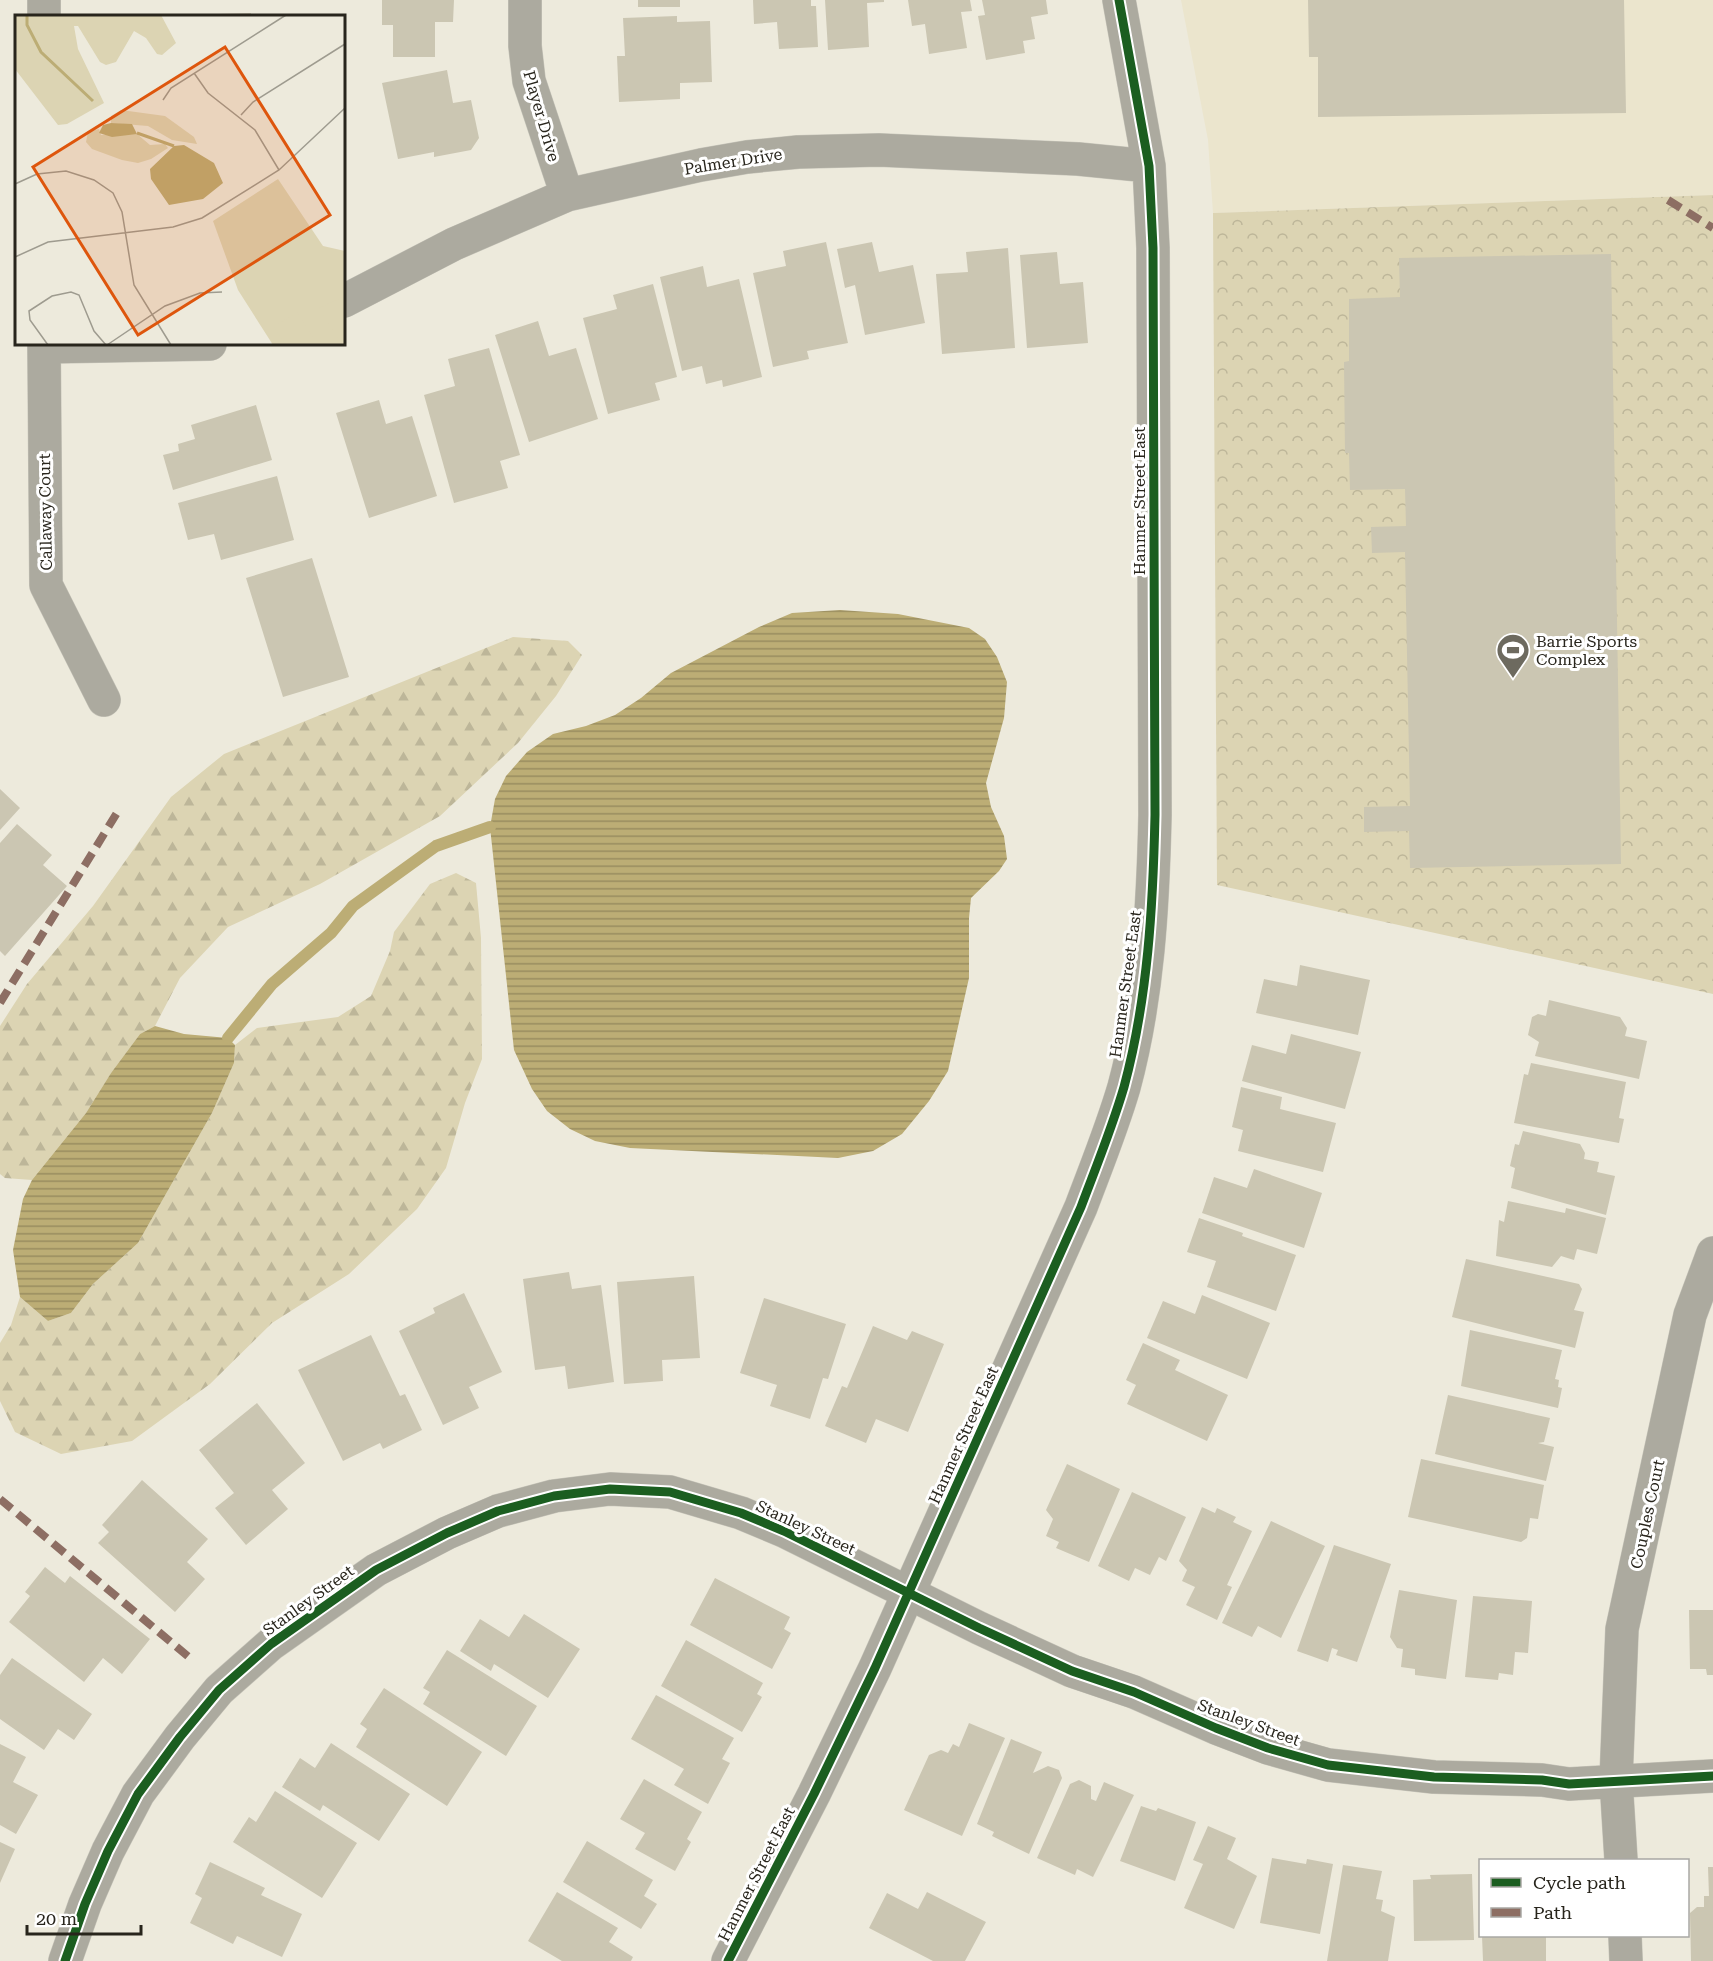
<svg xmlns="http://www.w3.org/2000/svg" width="1713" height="1961" font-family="'Roboto Serif',serif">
<defs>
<pattern id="forest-firs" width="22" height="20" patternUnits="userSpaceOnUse" patternTransform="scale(1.5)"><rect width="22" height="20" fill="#dcd4b3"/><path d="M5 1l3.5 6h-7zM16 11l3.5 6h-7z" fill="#bdb699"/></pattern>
<pattern id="park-crowns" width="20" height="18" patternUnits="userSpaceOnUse" patternTransform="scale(1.5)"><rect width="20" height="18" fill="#dcd4b3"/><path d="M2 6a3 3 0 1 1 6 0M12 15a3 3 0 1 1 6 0" fill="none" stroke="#bdb699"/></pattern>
<pattern id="water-rules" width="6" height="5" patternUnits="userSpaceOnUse" patternTransform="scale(1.5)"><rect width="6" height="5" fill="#bcad75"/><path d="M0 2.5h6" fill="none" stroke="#998d5f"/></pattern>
</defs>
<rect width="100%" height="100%" fill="#edeadc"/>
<path fill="#ebe5cd" d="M 1181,0 L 1713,0 L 1713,195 L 1213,213 L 1208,140 Z"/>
<path fill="url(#forest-firs)" d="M 513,637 L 568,641 L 582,655 L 556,696 L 518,743 L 440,816 L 320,884 L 228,927 L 180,978 L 155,1026 L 140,1034 L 111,1073 L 86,1113 L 32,1180 L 5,1178 L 0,1174 L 0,1026 L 27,984 L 93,906 L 171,797 L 224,754 Z
M 456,873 L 476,883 L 481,938 L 482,1059 L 465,1103 L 446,1168 L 417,1209 L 349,1274 L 272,1323 L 210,1384 L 132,1441 L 61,1454 L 15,1432 L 0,1401 L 0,1343 L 11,1325 L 20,1297 L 48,1321 L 71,1313 L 93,1284 L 138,1243 L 212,1113 L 234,1063 L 235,1045 L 257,1028 L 338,1017 L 371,996 L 390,951 L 394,932 L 430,884 Z"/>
<path fill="url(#park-crowns)" d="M 1713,195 L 1713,994 L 1217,885 L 1213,213 Z"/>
<path fill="url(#water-rules)" d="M 840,610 L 898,614 L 969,628 L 985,639 L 997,657 L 1007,682 L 1004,718 L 986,783 L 991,807 L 1004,836 L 1007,859 L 999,871 L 971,898 L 969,918 L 969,978 L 948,1071 L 929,1101 L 902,1134 L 873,1151 L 838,1158 L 630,1148 L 595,1141 L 570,1129 L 547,1111 L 532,1089 L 514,1050 L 490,827 L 495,799 L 506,776 L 527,752 L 553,734 L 586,726 L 615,715 L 641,698 L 671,673 L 759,627 L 792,613 Z
M 155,1026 L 184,1034 L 228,1038 L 235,1045 L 234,1063 L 212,1113 L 138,1243 L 93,1284 L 71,1313 L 48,1321 L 20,1297 L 13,1250 L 23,1199 L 32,1180 L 86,1113 L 111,1073 L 140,1034 Z"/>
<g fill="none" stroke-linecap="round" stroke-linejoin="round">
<path stroke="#bcad75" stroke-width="12" d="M 228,1038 L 272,984 L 331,933 L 353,906 L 436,846 L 490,827"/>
</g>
<path fill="#cbc6b2" d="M 382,0 L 454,0 L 453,22 L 435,22 L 435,57 L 393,57 L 393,25 L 382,25 Z
M 638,0 L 680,0 L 680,7 L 638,7 Z
M 753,0 L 811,0 L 811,6 L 816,6 L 818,47 L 779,49 L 777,22 L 754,24 Z
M 825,0 L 884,0 L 884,2 L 867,3 L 869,47 L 828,50 Z
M 908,0 L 970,0 L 972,11 L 961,12 L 967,48 L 929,54 L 925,24 L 912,26 Z
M 982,0 L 1046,0 L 1048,14 L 1031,17 L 1035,39 L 1023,41 L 1025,53 L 986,60 L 978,16 L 985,15 Z
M 1308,0 L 1624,0 L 1626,113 L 1318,117 L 1318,57 L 1309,57 Z
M 251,13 L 251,16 L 186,16 L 186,15 Z
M 677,16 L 677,22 L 710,21 L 712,82 L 680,83 L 680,99 L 619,102 L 617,56 L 625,56 L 623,18 Z
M 447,70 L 453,103 L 471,100 L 479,138 L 471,150 L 434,157 L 434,152 L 398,159 L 382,83 Z
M 826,242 L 848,343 L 807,351 L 809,359 L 773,367 L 753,273 L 786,266 L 783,251 Z
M 872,242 L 879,272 L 913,265 L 925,323 L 865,335 L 855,285 L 845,288 L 837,249 Z
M 1008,248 L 1015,348 L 942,354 L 936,274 L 968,272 L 966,252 Z
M 1057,252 L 1060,284 L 1083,282 L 1088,343 L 1027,348 L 1020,255 Z
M 1611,254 L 1621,864 L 1410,868 L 1409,831 L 1364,832 L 1364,807 L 1410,806 L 1405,552 L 1372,553 L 1371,527 L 1406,526 L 1405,489 L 1350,490 L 1349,453 L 1345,453 L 1344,362 L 1349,361 L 1349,299 L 1400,297 L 1399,258 Z
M 703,266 L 707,287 L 739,279 L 762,377 L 723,387 L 722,380 L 706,384 L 702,366 L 682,371 L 660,277 Z
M 653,284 L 677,377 L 655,383 L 660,400 L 608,414 L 583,318 L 617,309 L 613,295 Z
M 538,321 L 549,356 L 576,348 L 598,419 L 529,442 L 495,335 Z
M 489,348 L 520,455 L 500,461 L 508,488 L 454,503 L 424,395 L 455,386 L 448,359 Z
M 379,400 L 386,424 L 412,416 L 437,496 L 369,518 L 336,413 Z
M 256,405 L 272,460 L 173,490 L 163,455 L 179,451 L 178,444 L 195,439 L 191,425 Z
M 277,476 L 294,540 L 221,560 L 214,534 L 188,540 L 178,503 Z
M 312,558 L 349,677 L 283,697 L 246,578 Z
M 0,789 L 20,808 L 0,830 Z
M 17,824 L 52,855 L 43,865 L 67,886 L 5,956 L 0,951 L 0,843 Z
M 1300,965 L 1370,980 L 1358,1035 L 1256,1013 L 1264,979 L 1297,986 Z
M 1549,1000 L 1620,1017 L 1627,1028 L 1625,1036 L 1647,1041 L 1639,1079 L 1535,1056 L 1539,1042 L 1528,1035 L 1532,1017 L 1538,1014 L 1546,1016 Z
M 1291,1034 L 1361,1052 L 1345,1109 L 1242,1081 L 1252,1045 L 1286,1054 Z
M 1531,1063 L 1626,1082 L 1619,1118 L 1624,1119 L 1619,1143 L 1514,1123 L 1524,1074 L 1528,1075 Z
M 1241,1087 L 1282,1097 L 1280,1109 L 1336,1123 L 1323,1172 L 1238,1151 L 1243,1130 L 1232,1127 Z
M 1523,1131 L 1580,1144 L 1585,1153 L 1584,1159 L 1599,1162 L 1597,1172 L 1615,1176 L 1606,1215 L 1511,1188 L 1515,1168 L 1510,1166 L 1515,1144 L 1519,1145 Z
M 1254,1169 L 1322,1193 L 1304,1248 L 1202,1213 L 1214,1177 L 1247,1188 Z
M 1508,1201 L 1565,1213 L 1566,1208 L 1606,1218 L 1597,1254 L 1577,1249 L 1574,1260 L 1561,1256 L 1552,1267 L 1496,1256 L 1499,1220 L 1504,1222 Z
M 1199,1218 L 1243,1233 L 1242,1236 L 1296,1255 L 1276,1311 L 1207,1287 L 1216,1261 L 1187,1252 Z
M 1466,1259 L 1579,1284 L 1582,1289 L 1574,1310 L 1584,1312 L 1575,1348 L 1452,1317 Z
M 569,1272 L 572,1289 L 601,1285 L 614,1382 L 568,1389 L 565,1366 L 535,1370 L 523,1279 Z
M 694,1276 L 700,1358 L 662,1360 L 663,1381 L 624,1384 L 617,1282 Z
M 464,1293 L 502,1372 L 469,1387 L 479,1408 L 443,1425 L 399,1331 L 435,1313 L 433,1308 Z
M 1202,1295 L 1270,1323 L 1247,1379 L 1147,1338 L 1163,1301 L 1195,1314 Z
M 764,1298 L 846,1324 L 828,1379 L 823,1378 L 810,1419 L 770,1406 L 777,1385 L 740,1373 Z
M 873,1326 L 907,1340 L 912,1331 L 944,1344 L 908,1432 L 876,1419 L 866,1443 L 825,1426 L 842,1386 L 847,1388 Z
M 1470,1330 L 1562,1350 L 1555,1379 L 1559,1380 L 1558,1387 L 1562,1388 L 1558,1408 L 1461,1386 Z
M 371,1335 L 400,1396 L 405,1394 L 422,1430 L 383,1449 L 380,1443 L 343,1461 L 298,1370 Z
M 1143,1343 L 1180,1360 L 1175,1370 L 1228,1395 L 1207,1441 L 1127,1404 L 1136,1385 L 1126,1380 Z
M 1448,1395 L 1550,1418 L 1544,1442 L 1538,1443 L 1554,1447 L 1546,1481 L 1435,1454 Z
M 257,1403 L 305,1463 L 272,1490 L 288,1509 L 246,1545 L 215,1508 L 234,1493 L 199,1450 Z
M 1421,1459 L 1544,1485 L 1538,1519 L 1530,1518 L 1527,1538 L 1521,1542 L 1408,1517 Z
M 1067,1464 L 1120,1489 L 1089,1562 L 1056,1548 L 1059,1542 L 1046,1536 L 1053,1519 L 1046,1510 Z
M 142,1480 L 208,1539 L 187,1562 L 205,1579 L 175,1612 L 98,1543 L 109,1532 L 102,1525 Z
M 1132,1492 L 1186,1517 L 1166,1561 L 1159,1557 L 1150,1575 L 1135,1568 L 1129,1581 L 1098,1566 Z
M 1202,1507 L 1215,1513 L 1217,1508 L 1236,1517 L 1233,1522 L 1252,1531 L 1227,1585 L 1232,1587 L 1217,1620 L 1186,1605 L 1195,1587 L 1182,1581 L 1187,1570 L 1179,1561 Z
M 1271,1521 L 1325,1546 L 1281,1638 L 1258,1626 L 1252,1637 L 1222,1623 Z
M 1334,1545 L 1391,1564 L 1357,1662 L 1336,1655 L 1338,1650 L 1332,1648 L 1328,1662 L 1297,1651 Z
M 45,1567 L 65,1583 L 70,1576 L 150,1639 L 122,1674 L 103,1658 L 84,1682 L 9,1622 L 30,1596 L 25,1592 Z
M 715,1578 L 790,1617 L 784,1629 L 791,1633 L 772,1669 L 690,1625 Z
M 1399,1590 L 1457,1600 L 1446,1679 L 1415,1675 L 1415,1669 L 1401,1667 L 1403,1649 L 1397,1648 L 1390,1637 Z
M 1473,1596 L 1532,1601 L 1528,1653 L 1515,1652 L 1513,1675 L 1499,1673 L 1498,1680 L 1465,1677 Z
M 1689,1610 L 1713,1610 L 1713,1675 L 1707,1675 L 1706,1669 L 1690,1669 Z
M 524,1614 L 580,1649 L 548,1698 L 494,1664 L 491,1671 L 460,1651 L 480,1619 L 509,1637 Z
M 686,1640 L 763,1683 L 757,1694 L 762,1697 L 742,1732 L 661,1686 Z
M 447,1650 L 537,1706 L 506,1756 L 423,1704 L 430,1692 L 423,1688 Z
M 12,1658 L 92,1714 L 74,1740 L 58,1729 L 44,1750 L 0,1719 L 0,1675 Z
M 384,1688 L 482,1752 L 447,1806 L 356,1747 L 367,1729 L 360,1724 Z
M 656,1695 L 734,1738 L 722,1759 L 730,1763 L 708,1804 L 674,1785 L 684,1769 L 631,1739 Z
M 969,1723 L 1005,1738 L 962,1836 L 904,1810 L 929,1755 L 941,1750 L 948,1753 L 953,1744 L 959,1747 Z
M 1011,1739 L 1042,1752 L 1033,1773 L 1048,1766 L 1059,1770 L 1062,1778 L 1029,1854 L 992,1836 L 994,1832 L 977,1824 Z
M 331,1743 L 410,1794 L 379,1841 L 323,1805 L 320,1811 L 282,1787 L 300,1758 L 315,1768 Z
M 0,1744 L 26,1757 L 13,1782 L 38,1795 L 16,1834 L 0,1825 Z
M 644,1779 L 702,1812 L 687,1839 L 691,1842 L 675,1871 L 635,1849 L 645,1833 L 620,1819 Z
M 1079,1780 L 1091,1786 L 1091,1799 L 1096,1801 L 1104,1782 L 1134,1795 L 1093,1877 L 1077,1869 L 1075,1875 L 1037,1858 L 1070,1784 Z
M 275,1791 L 357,1843 L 322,1898 L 233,1842 L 249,1817 L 256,1822 Z
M 1141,1806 L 1156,1811 L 1158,1808 L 1196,1822 L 1175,1881 L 1120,1861 Z
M 1208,1826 L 1236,1838 L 1227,1859 L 1257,1876 L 1234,1929 L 1184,1908 L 1203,1864 L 1193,1860 Z
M 587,1841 L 653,1880 L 644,1896 L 657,1904 L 641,1929 L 563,1882 Z
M 0,1842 L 15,1849 L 0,1883 Z
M 1272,1858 L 1306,1864 L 1307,1859 L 1333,1864 L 1320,1934 L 1260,1923 Z
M 210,1862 L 265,1888 L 261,1895 L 302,1914 L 282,1957 L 237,1936 L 233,1944 L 190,1923 L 202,1898 L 195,1894 Z
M 1343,1865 L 1382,1871 L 1376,1899 L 1383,1900 L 1381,1911 L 1395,1917 L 1388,1961 L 1327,1961 Z
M 1708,1867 L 1713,1867 L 1713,1961 L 1691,1961 L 1690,1913 L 1697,1907 L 1704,1907 L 1704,1896 L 1709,1896 Z
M 1472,1874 L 1474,1940 L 1414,1941 L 1413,1880 L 1431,1879 L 1430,1875 Z
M 557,1892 L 618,1928 L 609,1942 L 633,1957 L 631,1961 L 562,1961 L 528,1941 Z
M 927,1892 L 986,1922 L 965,1961 L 933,1961 L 869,1928 L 887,1893 L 918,1909 Z
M 1482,1936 L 1546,1936 L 1546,1961 L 1483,1961 Z"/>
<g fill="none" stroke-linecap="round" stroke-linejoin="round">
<defs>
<path id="minor" d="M 525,0 L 525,46 L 529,81 L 567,195
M 44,16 L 44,0
M 344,301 L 454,244 L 567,195 L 701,165 L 747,157 L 798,152 L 879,150 L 1078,159 L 1149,166
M 44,344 L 46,585 L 104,700
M 44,347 L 210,344
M 1621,1860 L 1616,1780 L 1622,1629 L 1690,1315 L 1713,1253
M 1625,1936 L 1626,1961
M 65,1961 L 85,1904 L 108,1851 L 138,1794 L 180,1737 L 219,1690 L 271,1644 L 376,1570 L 447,1533 L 498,1511 L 554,1496 L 610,1489 L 670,1492 L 741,1513 L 784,1531 L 979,1628 L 1072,1671 L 1134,1692 L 1216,1728 L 1268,1748 L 1328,1765 L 1434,1777 L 1542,1780 L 1569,1784 L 1713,1776
M 728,1961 L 814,1794 L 875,1668 L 1081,1207 C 1096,1167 1112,1128 1124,1087 C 1148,998 1153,906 1155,815 L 1153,248 L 1149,166 L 1119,0"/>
</defs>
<use href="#minor" stroke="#c8c6bb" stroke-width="34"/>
<use href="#minor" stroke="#acaa9f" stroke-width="33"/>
<path stroke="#8d6e63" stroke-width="8" stroke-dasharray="15 8" stroke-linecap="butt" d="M 1668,200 L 1713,228
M 0,1003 L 120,808
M 0,1499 L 190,1658"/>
<defs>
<path id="cycleway" d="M 65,1961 L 85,1904 L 108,1851 L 138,1794 L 180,1737 L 219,1690 L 271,1644 L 376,1570 L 447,1533 L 498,1511 L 554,1496 L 610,1489 L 670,1492 L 741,1513 L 784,1531 L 979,1628 L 1072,1671 L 1134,1692 L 1216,1728 L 1268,1748 L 1328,1765 L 1434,1777 L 1542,1780 L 1569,1784 L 1713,1776
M 728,1961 L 814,1794 L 875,1668 L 1081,1207 C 1096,1167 1112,1128 1124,1087 C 1148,998 1153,906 1155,815 L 1153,248 L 1149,166 L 1119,0"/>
</defs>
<use href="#cycleway" stroke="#fff" stroke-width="13"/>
<use href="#cycleway" stroke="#1b5e20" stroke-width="9"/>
</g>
<defs>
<symbol id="stadium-pin" viewBox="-11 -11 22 30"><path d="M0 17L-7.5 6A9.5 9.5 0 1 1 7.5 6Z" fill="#6d6a5f" stroke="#fff"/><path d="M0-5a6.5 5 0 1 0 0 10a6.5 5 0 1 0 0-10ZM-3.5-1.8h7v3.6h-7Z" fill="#fff"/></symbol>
</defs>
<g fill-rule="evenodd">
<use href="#stadium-pin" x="1494" y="631" width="38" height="52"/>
</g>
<g text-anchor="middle" stroke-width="6" stroke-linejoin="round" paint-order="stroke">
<g font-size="16" fill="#28251c" stroke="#fff">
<text transform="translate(542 116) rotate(74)" y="6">Player Drive</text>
<text transform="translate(733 161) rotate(-9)" y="6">Palmer Drive</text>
<text transform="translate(1139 501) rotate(-90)" y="6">Hanmer Street East</text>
<text transform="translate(45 512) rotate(-91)" y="6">Callaway Court</text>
<text transform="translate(1125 984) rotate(-82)" y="6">Hanmer Street East</text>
<text transform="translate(963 1435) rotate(-66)" y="6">Hanmer Street East</text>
<text transform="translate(1647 1514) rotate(-78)" y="6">Couples Court</text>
<text transform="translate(806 1527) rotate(25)" y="6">Stanley Street</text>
<text transform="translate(308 1600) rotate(-36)" y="6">Stanley Street</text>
<text transform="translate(1249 1722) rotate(20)" y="6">Stanley Street</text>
<text transform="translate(756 1874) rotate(-63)" y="6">Hanmer Street East</text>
</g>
<g font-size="16" fill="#28251c" stroke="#fff" text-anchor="start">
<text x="1536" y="647">Barrie Sports<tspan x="1536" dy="18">Complex</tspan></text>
</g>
</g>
<g transform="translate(15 15)">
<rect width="330" height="330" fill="#edeadc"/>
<path d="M 0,0 L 146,0 L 161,28 L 147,40 L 142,39 L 131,23 L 119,16 L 101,47 L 91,50 L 85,47 L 63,11 L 59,11 L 63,34 L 89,88 L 52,109 L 43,110 L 0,54 ZM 106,95 L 150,101 L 179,122 L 182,129 L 157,125 L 133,111 L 96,108 L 96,101 ZM 84,114 L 86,120 L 122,119 L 135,130 L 150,129 L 153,133 L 136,144 L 123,148 L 107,145 L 77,134 L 71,127 L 73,117 Z" fill="#dcd4b3"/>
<path d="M 263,164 L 308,231 L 330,236 L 330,330 L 258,330 L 223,275 L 198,206 Z" fill="#dcd4b3"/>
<path d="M 330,281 L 330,330 L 327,330 L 304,293 ZM 282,297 L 303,330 L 271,330 L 259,312 Z" fill="#dcd4b3"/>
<path d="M 96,108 L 117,109 L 122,119 L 97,122 L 84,118 L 88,110 ZM 169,130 L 199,148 L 208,168 L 188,184 L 154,190 L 136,164 L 135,154 L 159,131 Z" fill="#bcad75"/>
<path fill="none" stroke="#bcad75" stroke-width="3" d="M 12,0 L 12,10 L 26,37 L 78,86M 122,118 L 159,131"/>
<path fill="none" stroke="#9e9b8f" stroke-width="1.5" d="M 179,58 L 193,78 L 240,115 L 264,155M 148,85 L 156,73 L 271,0M 226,100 L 238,87 L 330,29M 0,169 L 22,159 L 51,156 L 79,165 L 98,178 L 107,197 L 119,270 L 156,330M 0,242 L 33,227 L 158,212 L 187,203 L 264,155 L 330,93M 33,330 L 15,305 L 14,296 L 37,281 L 56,277 L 64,280 L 79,316 L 91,330M 92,330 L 150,291 L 185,278 L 207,277"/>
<path fill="#de560d" fill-opacity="0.15" stroke="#de560d" stroke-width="3" d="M 210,32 L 315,200 L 123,320 L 18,152 Z"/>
<rect width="330" height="330" fill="none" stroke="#28251c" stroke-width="3"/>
</g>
<rect x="1479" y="1859" width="210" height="78" fill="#ffffff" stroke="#a9a8a4" stroke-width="1.5"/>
<rect x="1491" y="1878" width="30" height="9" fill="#1b5e20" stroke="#a9a8a4" stroke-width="1.5"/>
<text x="1533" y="1889" font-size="18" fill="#28251c">Cycle path</text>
<rect x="1491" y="1908" width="30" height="9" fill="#8d6e63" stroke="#a9a8a4" stroke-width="1.5"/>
<text x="1533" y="1919" font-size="18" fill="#28251c">Path</text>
<path d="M27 1925v9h114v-9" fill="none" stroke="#28251c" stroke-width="3"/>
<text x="36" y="1925" font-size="18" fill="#28251c" stroke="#ffffff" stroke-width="4.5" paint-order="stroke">20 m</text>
</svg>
